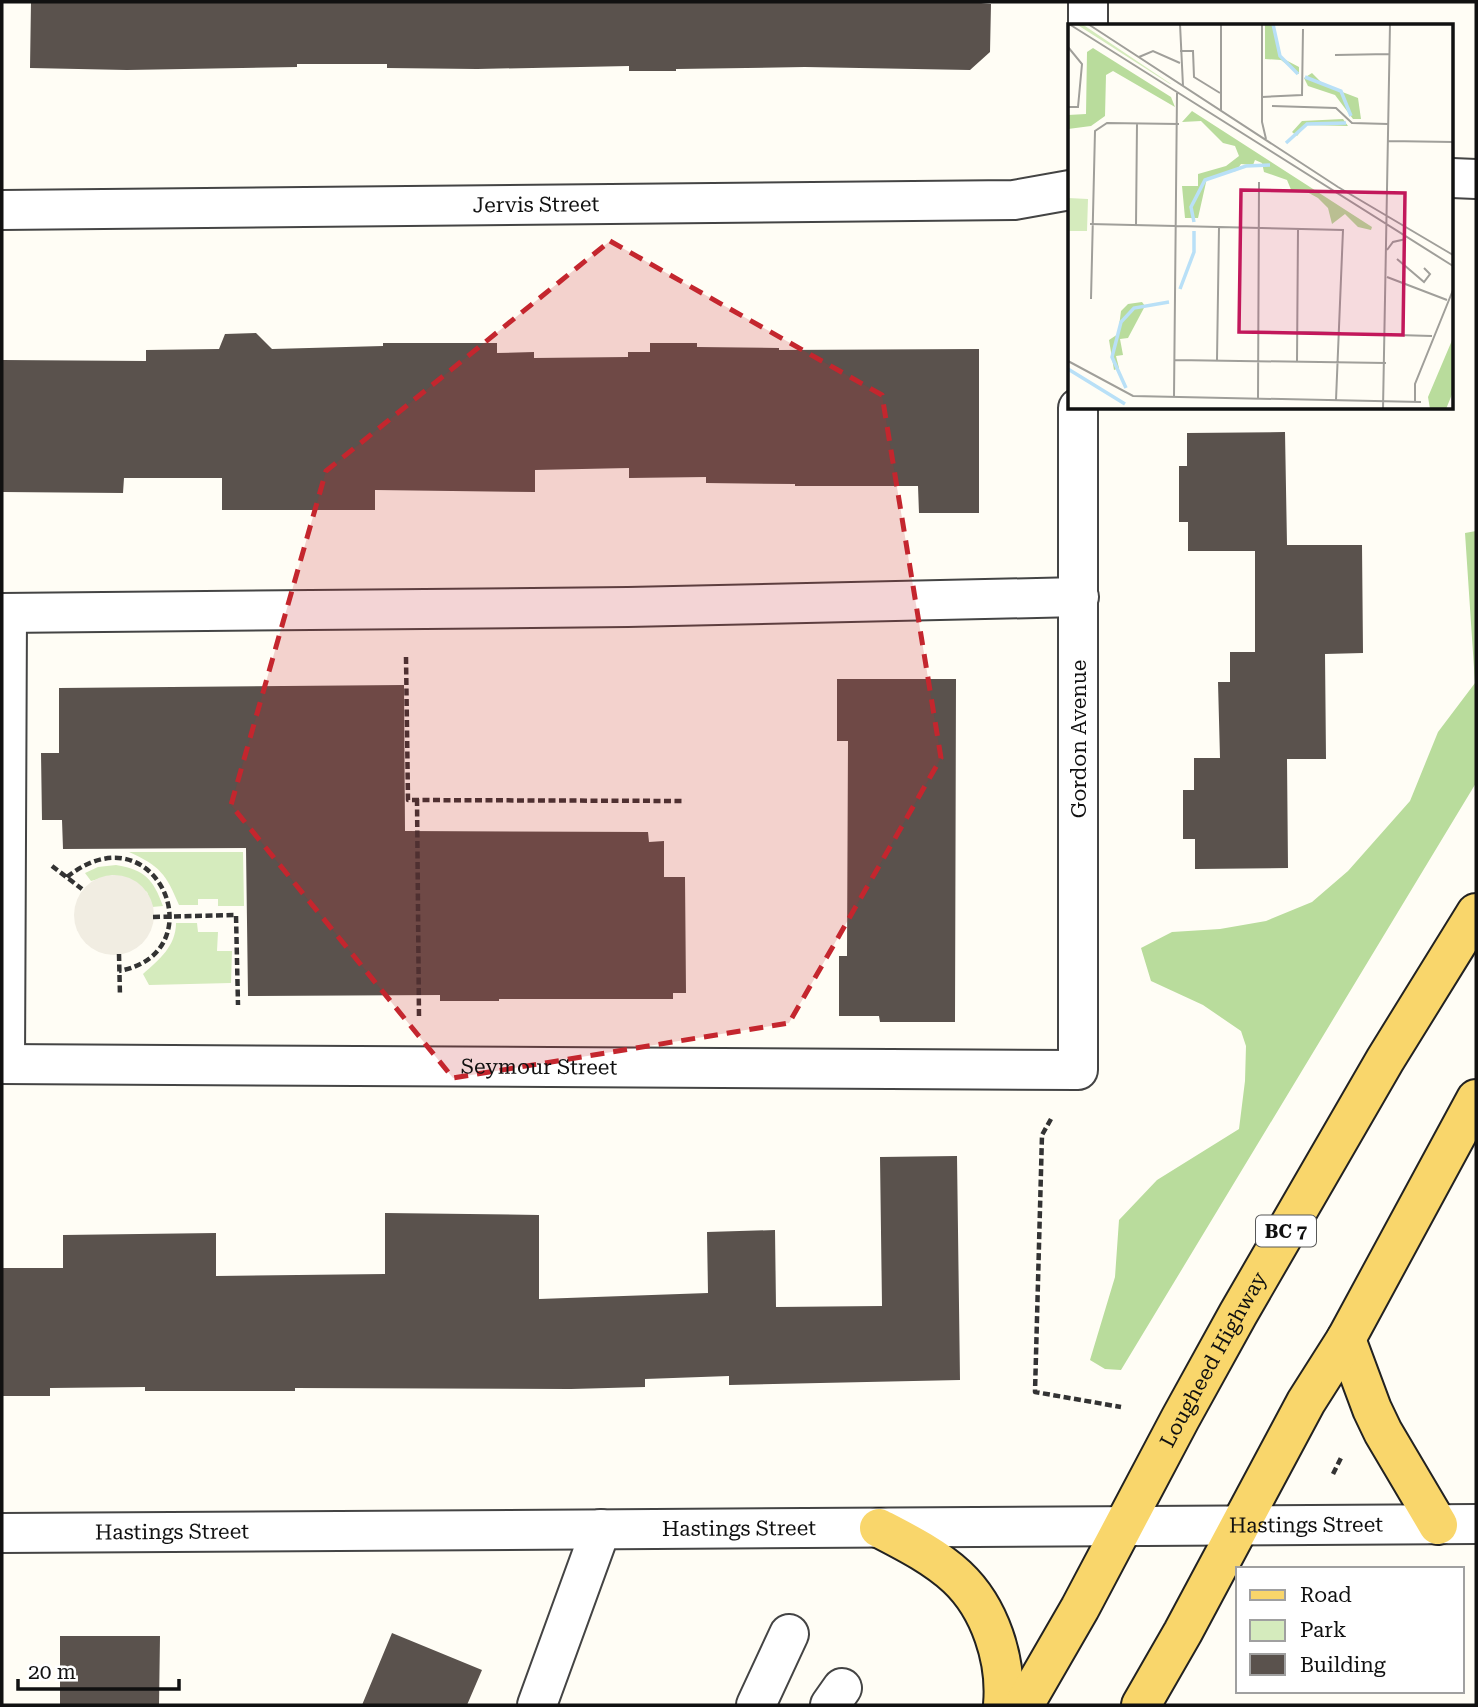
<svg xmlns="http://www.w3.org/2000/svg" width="1478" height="1707" font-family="'Roboto Serif',serif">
<rect width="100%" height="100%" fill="#fffdf5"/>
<path fill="#d5ebbd" d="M 129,852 L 243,852 L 244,906 L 218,906 L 218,899 L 198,899 L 198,905 L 179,905 C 166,874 160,866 129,852 Z
M 116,865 C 145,870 153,879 163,906 L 152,907 L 147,892 L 113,875 L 91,881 L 85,873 L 98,867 Z
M 176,923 L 197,923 L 198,932 L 218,932 L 217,951 L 232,951 L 231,983 L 149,985 L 143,974 C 159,960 176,946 176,923 Z"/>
<path fill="#b9dc9c" d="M 1476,531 L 1476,783 L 1121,1370 L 1105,1369 L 1090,1360 L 1115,1277 L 1119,1220 L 1157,1180 L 1239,1129 L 1245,1081 L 1246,1046 L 1241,1031 L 1203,1005 L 1151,981 L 1141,948 L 1172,932 L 1220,929 L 1266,921 L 1312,902 L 1348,871 L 1410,801 L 1438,732 L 1475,683 L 1465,533 Z"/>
<path fill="#f1ede2" d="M74 915a40 40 0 1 1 80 0a40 40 0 1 1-80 0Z"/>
<path fill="#5a524d" d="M 31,2 L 971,2 L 991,4 L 990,52 L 970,70 L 805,67 L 676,69 L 676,71 L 629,71 L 629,66 L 477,69 L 387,68 L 387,64 L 297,64 L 297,67 L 127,70 L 30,68 Z
M 256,333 L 272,349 L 383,346 L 383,343 L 497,343 L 497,353 L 534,352 L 534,358 L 628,357 L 628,352 L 650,352 L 650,343 L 697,343 L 697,347 L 779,348 L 779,350 L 979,349 L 979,513 L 919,513 L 918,486 L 795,486 L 795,484 L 706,483 L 706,477 L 629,478 L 629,468 L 535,470 L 535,492 L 375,490 L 375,510 L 222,510 L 222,478 L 124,478 L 123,493 L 2,492 L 2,360 L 146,361 L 146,350 L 219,349 L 225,334 Z
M 1285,432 L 1287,545 L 1362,545 L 1363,653 L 1325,654 L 1326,759 L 1287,759 L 1288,868 L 1195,869 L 1195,839 L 1183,839 L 1183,790 L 1194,790 L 1194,758 L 1220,758 L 1218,682 L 1230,682 L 1230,652 L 1255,652 L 1255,551 L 1188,551 L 1188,522 L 1179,522 L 1179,466 L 1187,466 L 1187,433 Z
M 837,679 L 956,679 L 955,1022 L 880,1022 L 879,1016 L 839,1016 L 839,956 L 847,956 L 848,741 L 837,741 Z
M 404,685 L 405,831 L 648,832 L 649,842 L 664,841 L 664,877 L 685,877 L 686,993 L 673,993 L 673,999 L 499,999 L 499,1001 L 440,1001 L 440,995 L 248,996 L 246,848 L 63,849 L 62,820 L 42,820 L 41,753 L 59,753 L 59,688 Z
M 957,1156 L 960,1380 L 729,1385 L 729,1376 L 645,1379 L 645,1387 L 571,1389 L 295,1388 L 295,1391 L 145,1391 L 145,1387 L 50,1388 L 50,1396 L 2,1396 L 2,1268 L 63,1268 L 63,1235 L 216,1233 L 216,1276 L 385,1274 L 385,1213 L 539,1215 L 539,1299 L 708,1293 L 707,1232 L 775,1230 L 776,1307 L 882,1306 L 880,1157 Z
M 392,1633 L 482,1670 L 467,1705 L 362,1705 Z
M 60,1636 L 160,1636 L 159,1705 L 60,1705 Z"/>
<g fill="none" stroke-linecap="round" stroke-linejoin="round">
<defs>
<g id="minor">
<path d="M 1088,26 L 1088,2"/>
<path d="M 1452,178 L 1476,179"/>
<path id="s1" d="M 2,210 L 1014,200 L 1070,190"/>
<path d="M 2,613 L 628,607 L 1079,597"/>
<path id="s2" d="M 2,1064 L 1078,1070 L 1078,408"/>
<path d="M 5,1064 L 7,613"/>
<path id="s3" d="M 2,1533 L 1476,1524"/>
<path d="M 537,1705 L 601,1529"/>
<path d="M 756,1705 L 789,1634"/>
<path d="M 830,1705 L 842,1688"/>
</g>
<g id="major">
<path d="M 1346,1339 L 1372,1409 L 1383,1432 L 1438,1525"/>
<path d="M 879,1528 C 906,1542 934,1556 957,1577 C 990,1608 1007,1660 1003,1705"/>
<path id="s4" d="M 1024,1705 L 1080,1608 L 1180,1419 L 1238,1314 L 1385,1060 L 1476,913"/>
<path d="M 1141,1705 L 1183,1632 L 1306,1402 L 1346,1339 L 1476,1099"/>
</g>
</defs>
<use href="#minor" stroke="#444" stroke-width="42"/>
<use href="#major" stroke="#222" stroke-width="42"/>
<path stroke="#333" stroke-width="4.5" stroke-dasharray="7 3.5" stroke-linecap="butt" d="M 406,657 L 408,800 L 685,801
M 417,799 L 419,1019
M 52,866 L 82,889
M 67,877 C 156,806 218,953 119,971
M 153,917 L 236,915 L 238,1005
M 119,954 L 120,996
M 1051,1119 L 1042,1135 L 1035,1392 L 1121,1407
M 1333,1474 L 1342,1456"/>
<use href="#minor" stroke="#fff" stroke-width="38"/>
<use href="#major" stroke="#f9d66b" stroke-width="38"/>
</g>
<path fill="#c4262e" fill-opacity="0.2" stroke="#c4262e" stroke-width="5" stroke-dasharray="14 9" stroke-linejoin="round" d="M 610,241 L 882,395 L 941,758 L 789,1023 L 453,1078 L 231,805 L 326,471 Z"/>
<g text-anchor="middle" stroke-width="7" stroke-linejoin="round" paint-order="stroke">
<rect fill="#fff" stroke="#585858" stroke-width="2" x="1256" y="1215.5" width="60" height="31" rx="5"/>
<g font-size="19" font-weight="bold" fill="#111">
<text x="1286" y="1238">BC 7</text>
</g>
<g font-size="21" fill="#111" stroke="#fff">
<text dy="7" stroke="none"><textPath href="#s1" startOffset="534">Jervis Street</textPath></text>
<text transform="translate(1079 739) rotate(-90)" y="7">Gordon Avenue</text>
<text dy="7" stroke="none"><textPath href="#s2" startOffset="537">Seymour Street</textPath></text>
<text dy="7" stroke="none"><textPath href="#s4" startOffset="394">Lougheed Highway</textPath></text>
<text dy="7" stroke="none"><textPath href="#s3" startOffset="1304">Hastings Street</textPath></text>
<text dy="7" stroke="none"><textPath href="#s3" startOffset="737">Hastings Street</textPath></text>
<text dy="7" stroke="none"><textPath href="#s3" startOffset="170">Hastings Street</textPath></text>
</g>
</g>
<g transform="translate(1068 24)">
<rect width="385" height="385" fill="#fffdf5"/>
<path d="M 8,0 L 14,0 L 103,60 L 102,60 ZM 0,174 L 20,175 L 19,207 L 0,207 Z" fill="#d5ebbd"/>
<path d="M 197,0 L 206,0 L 212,33 L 231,43 L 231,50 L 213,36 L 197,35 ZM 25,24 L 103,73 L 107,83 L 45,47 L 38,51 L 37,92 L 23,102 L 0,105 L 0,91 L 18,90 L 19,28 ZM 244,49 L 256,61 L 290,74 L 293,95 L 285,95 L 267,71 L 240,62 L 236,54 ZM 124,87 L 304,203 L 303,206 L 290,203 L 277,190 L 264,200 L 260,184 L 250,174 L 239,168 L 224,168 L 219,156 L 196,148 L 194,139 L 187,136 L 185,141 L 173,140 L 168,147 L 139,154 L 130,194 L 117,194 L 114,162 L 130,162 L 130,150 L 158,142 L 171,132 L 167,122 L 155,119 L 133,97 L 114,98 ZM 275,95 L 280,102 L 238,101 L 229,112 L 224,108 L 234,97 ZM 74,278 L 77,282 L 60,314 L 52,315 L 55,331 L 48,332 L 51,344 L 46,346 L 41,316 L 50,310 L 53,287 L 60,280 ZM 385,314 L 385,368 L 378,385 L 362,385 L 360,373 Z" fill="#b9dc9c"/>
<path fill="none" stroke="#b9e0f7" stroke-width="3.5" d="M 205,0 L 212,32 L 230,50M 237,53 L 273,67 L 283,92M 218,119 L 239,100 L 278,99M 126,198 L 123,183 L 137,156 L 178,142 L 202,141M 112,265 L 126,228 L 126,207M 0,345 L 57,380M 58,364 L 44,333 L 53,298 L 66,284 L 101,278"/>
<path fill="none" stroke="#a09f9a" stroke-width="2" d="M 1,0 L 385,242M 20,0 L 270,163 L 385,231M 112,0 L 115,62M 194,0 L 194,98 L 198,115M 0,23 L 14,40 L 10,83 L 0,83M 112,27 L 125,27 L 126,53 L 152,69M 267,31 L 321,30M 71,33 L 85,27 L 112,39M 194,73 L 234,71 L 235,5M 204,82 L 268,84 L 284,99 L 320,100M 153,86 L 153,0M 320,117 L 385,118M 22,200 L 275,206 L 268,376M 68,201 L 69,99M 319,226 L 325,218 L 338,215M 329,235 L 356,258 L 362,250 L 356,244M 319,253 L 379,276M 23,275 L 27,107 L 39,99 L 111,100M 230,308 L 273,309M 329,311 L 364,312M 107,336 L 318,339M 149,336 L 151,203M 0,337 L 65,372 L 353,378M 229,337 L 230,205M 106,373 L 109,69M 190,375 L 191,158M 347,377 L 347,360 L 385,266M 315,385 L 322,0"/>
<path fill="#c2185b" fill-opacity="0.15" stroke="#c2185b" stroke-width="3.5" d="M 173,166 L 337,169 L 335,311 L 171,308 Z"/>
<rect width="385" height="385" fill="none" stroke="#111" stroke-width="3.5"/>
</g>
<rect width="1478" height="1707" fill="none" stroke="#111111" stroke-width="7"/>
<rect x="1236" y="1567" width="228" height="126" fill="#ffffff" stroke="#a0a0a0" stroke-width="2"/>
<rect x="1250" y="1590" width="35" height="10" fill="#f9d66b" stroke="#a0a0a0" stroke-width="2"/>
<text x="1300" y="1602" font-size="21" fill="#111111">Road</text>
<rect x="1250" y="1620" width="35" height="21" fill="#d5ebbd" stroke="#a0a0a0" stroke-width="2"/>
<text x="1300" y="1637" font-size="21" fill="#111111">Park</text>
<rect x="1250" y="1654" width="35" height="21" fill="#5a524d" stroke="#a0a0a0" stroke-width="2"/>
<text x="1300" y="1672" font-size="21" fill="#111111">Building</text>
<path d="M18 1679v10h161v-10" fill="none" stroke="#111111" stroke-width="3.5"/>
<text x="28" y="1679" font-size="21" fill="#111111" stroke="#ffffff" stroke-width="5" paint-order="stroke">20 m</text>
</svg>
